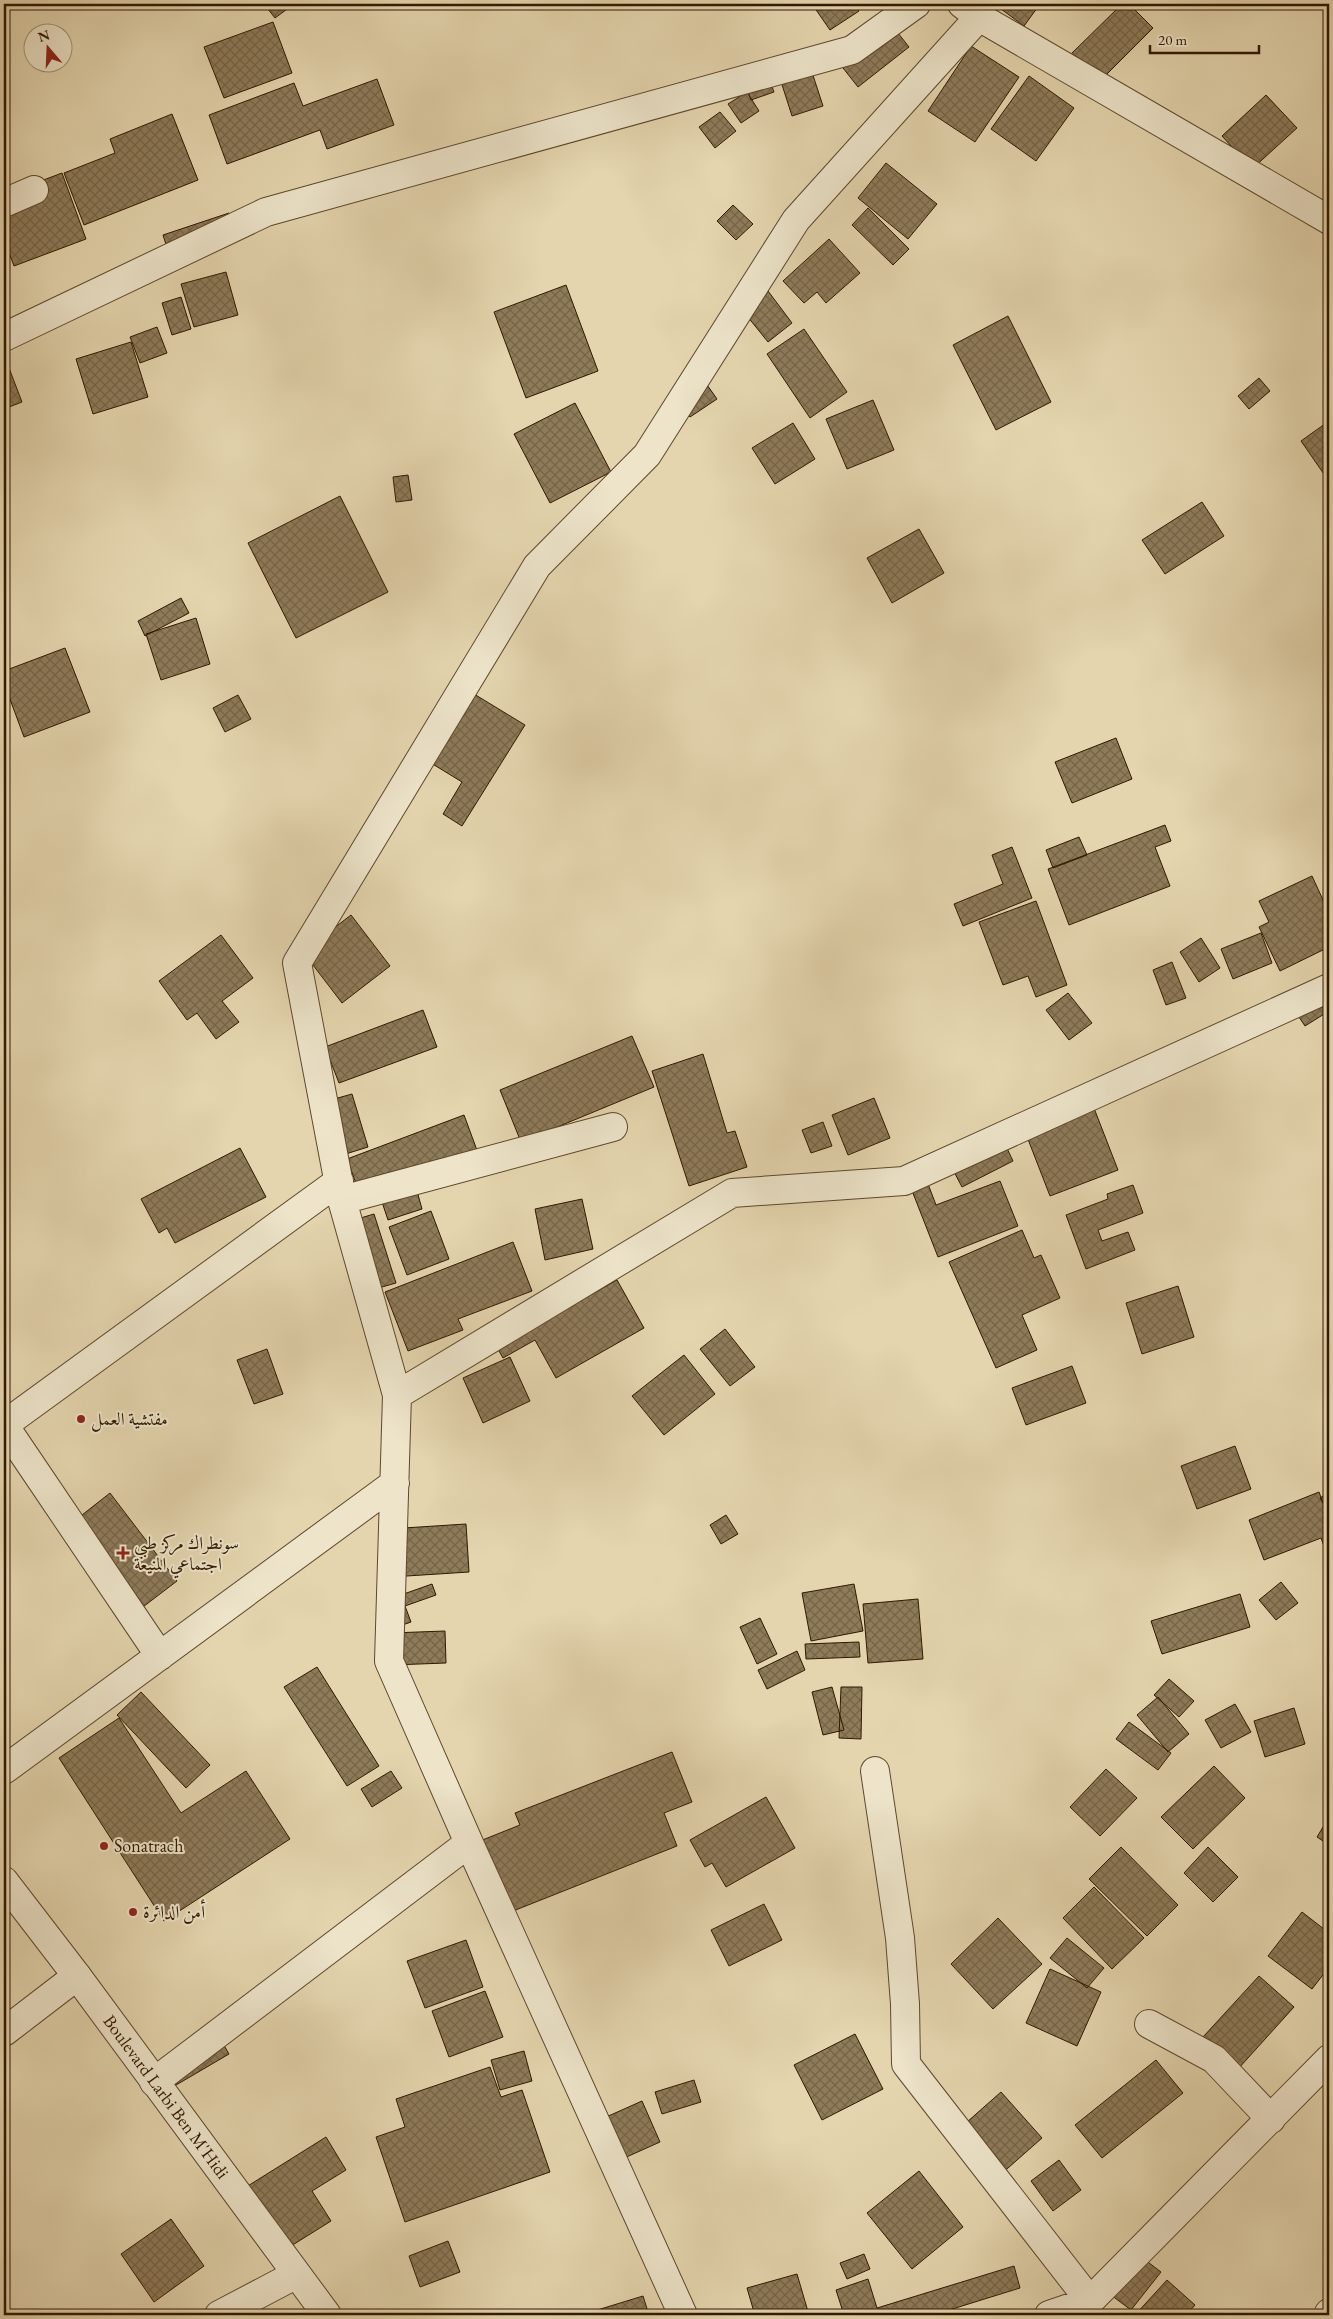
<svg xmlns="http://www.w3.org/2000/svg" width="1333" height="2319" font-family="'EB Garamond',Amiri,serif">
<defs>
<pattern id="building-cross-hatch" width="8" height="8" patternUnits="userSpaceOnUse" patternTransform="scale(1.25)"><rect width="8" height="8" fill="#8e7b5a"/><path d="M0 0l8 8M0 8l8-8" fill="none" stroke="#756448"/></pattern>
</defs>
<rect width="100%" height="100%" fill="#e4d5ae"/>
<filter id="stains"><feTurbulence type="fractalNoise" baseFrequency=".004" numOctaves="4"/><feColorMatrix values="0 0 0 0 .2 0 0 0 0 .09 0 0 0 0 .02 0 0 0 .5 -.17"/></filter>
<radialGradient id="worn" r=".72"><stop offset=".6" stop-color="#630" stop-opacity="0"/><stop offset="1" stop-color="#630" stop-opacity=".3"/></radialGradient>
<path fill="url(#building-cross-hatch)" stroke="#311900" d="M 264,4 L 294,4 L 275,18 Z
M 812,4 L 854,4 L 859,11 L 830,30 Z
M 1005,4 L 1040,4 L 1024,26 L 1001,9 Z
M 1122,4 L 1129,4 L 1153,28 L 1099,82 L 1071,54 Z
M 883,14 L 909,47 L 858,87 L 832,54 Z
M 273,22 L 292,73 L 224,98 L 204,47 Z
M 971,46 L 1019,77 L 975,142 L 928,111 Z
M 808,60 L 823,106 L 792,116 L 777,69 Z
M 768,76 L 774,92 L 751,100 L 745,84 Z
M 1029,76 L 1074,108 L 1036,161 L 991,129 Z
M 377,79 L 394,125 L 327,149 L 320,130 L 227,164 L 209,115 L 294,83 L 303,106 Z
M 747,92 L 759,111 L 741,123 L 728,104 Z
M 1266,95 L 1297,128 L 1252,169 L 1222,136 Z
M 720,112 L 736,131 L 715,148 L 699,127 Z
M 172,114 L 198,180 L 84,225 L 64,173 L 115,153 L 110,139 Z
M 886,163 L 937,204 L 908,239 L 858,198 Z
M 62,173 L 86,239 L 14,266 L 4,239 L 4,195 Z
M 733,205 L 753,224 L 736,240 L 717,221 Z
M 868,208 L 909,249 L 893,265 L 852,225 Z
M 229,213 L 238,238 L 171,260 L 163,235 Z
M 829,239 L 860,273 L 826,303 L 817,292 L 804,303 L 783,281 Z
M 226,272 L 238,315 L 194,327 L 181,284 Z
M 566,285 L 598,371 L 526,398 L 494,312 Z
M 768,291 L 792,323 L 768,342 L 743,311 Z
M 181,297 L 191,329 L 172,335 L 162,303 Z
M 1008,316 L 1051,402 L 996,430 L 953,345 Z
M 157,327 L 167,353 L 140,363 L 130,337 Z
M 804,329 L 847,392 L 810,418 L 767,354 Z
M 131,342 L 148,397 L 93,414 L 76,359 Z
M 4,355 L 22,402 L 4,409 Z
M 1259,378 L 1270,391 L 1249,409 L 1238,396 Z
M 705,382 L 717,399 L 690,417 L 678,400 Z
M 873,400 L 894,450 L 847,469 L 826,419 Z
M 575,403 L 611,472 L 550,503 L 514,434 Z
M 1329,421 L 1329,479 L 1328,480 L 1301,441 Z
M 793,423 L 815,459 L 775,484 L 752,448 Z
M 408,475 L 412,500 L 396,502 L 393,477 Z
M 340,496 L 388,592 L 296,638 L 248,543 Z
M 1202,502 L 1224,536 L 1165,574 L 1142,540 Z
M 919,529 L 944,573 L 892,603 L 867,558 Z
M 181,598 L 189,613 L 145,636 L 138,621 Z
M 196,618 L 210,664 L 161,680 L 146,634 Z
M 65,648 L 90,712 L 24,737 L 4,683 L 4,671 Z
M 474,694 L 525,725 L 462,826 L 443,814 L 462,782 L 431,763 Z
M 238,695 L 251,719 L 225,732 L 213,708 Z
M 1116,738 L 1132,779 L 1072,803 L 1055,762 Z
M 1165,825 L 1171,841 L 1155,847 L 1170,886 L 1069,925 L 1048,869 Z
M 1079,837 L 1087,855 L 1053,868 L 1046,850 Z
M 1012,847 L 1032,898 L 963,926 L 954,904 L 1003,884 L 992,855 Z
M 1312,876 L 1329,913 L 1329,947 L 1280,971 L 1259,927 L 1269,922 L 1259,901 Z
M 1036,901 L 1067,985 L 1036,997 L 1028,976 L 1003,985 L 979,922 Z
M 351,915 L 390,966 L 342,1003 L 303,952 Z
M 1261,933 L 1272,963 L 1233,979 L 1221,949 Z
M 221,935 L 253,978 L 222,1001 L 239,1022 L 216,1039 L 197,1013 L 187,1020 L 159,981 Z
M 1201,938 L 1220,968 L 1199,982 L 1180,952 Z
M 1172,962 L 1186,998 L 1166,1005 L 1153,970 Z
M 1068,993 L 1092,1023 L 1069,1040 L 1046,1010 Z
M 1322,993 L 1329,1004 L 1329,1011 L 1305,1026 L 1295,1011 Z
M 423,1010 L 437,1047 L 339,1083 L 325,1047 Z
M 632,1036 L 654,1087 L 521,1142 L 500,1090 Z
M 703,1054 L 727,1133 L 735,1131 L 747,1167 L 689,1186 L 652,1071 Z
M 352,1094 L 368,1147 L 336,1157 L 320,1103 Z
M 874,1098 L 890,1138 L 848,1155 L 832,1115 Z
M 1092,1103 L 1118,1170 L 1050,1196 L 1024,1129 Z
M 464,1115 L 478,1153 L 361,1197 L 347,1159 Z
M 823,1122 L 832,1146 L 811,1153 L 802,1130 Z
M 1004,1142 L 1013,1161 L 962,1187 L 952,1168 Z
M 240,1148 L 266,1197 L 175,1243 L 167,1228 L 159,1233 L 141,1199 Z
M 925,1176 L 936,1205 L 1000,1181 L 1018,1226 L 938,1257 L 909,1183 Z
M 1133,1185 L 1143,1213 L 1098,1230 L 1102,1241 L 1128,1232 L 1135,1250 L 1086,1269 L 1066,1215 L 1108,1199 L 1107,1194 Z
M 417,1191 L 422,1209 L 388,1220 L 382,1202 Z
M 582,1199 L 593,1249 L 545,1260 L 535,1209 Z
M 431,1211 L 449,1259 L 407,1275 L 389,1227 Z
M 374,1214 L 396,1283 L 375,1289 L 354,1220 Z
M 1022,1230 L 1034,1258 L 1041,1255 L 1060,1298 L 1022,1315 L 1037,1350 L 996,1368 L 949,1262 Z
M 513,1242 L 532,1291 L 458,1319 L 463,1330 L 408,1351 L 385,1292 Z
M 617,1280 L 644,1328 L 556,1378 L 535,1340 L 503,1358 L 491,1337 L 571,1306 Z
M 1178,1286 L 1194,1337 L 1142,1354 L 1126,1303 Z
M 725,1329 L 755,1367 L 730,1386 L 700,1349 Z
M 267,1349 L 283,1394 L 254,1404 L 237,1360 Z
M 684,1355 L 715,1394 L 664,1435 L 632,1396 Z
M 510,1357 L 530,1401 L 483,1423 L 463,1378 Z
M 1072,1366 L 1086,1403 L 1026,1425 L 1012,1388 Z
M 1235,1446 L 1251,1489 L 1197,1509 L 1181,1466 Z
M 1319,1492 L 1329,1519 L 1329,1547 L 1325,1549 L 1321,1538 L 1264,1560 L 1249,1520 Z
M 1329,1492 L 1329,1512 L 1320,1498 Z
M 110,1493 L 177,1581 L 135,1613 L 68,1526 Z
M 726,1515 L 738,1534 L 721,1544 L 710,1525 Z
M 466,1524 L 469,1572 L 391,1577 L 388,1529 Z
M 1281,1582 L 1298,1603 L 1276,1620 L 1259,1600 Z
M 432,1584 L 436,1595 L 405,1606 L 411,1622 L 394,1628 L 384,1601 Z
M 854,1584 L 863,1631 L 811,1641 L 802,1593 Z
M 1240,1594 L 1250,1627 L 1162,1654 L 1151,1621 Z
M 918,1599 L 923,1659 L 868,1663 L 863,1604 Z
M 760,1618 L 777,1654 L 757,1664 L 740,1627 Z
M 445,1631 L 446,1663 L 392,1665 L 391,1633 Z
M 859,1642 L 860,1657 L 806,1659 L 805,1644 Z
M 797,1651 L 805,1670 L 767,1689 L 758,1670 Z
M 317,1667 L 379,1766 L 347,1786 L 284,1687 Z
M 1169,1679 L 1194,1701 L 1179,1717 L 1154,1695 Z
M 832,1687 L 844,1730 L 823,1735 L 812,1692 Z
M 841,1687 L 862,1687 L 861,1739 L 839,1738 Z
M 141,1692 L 210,1765 L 186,1788 L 117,1715 Z
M 1158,1697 L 1189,1734 L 1168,1752 L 1137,1715 Z
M 1235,1704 L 1251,1732 L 1221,1748 L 1205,1720 Z
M 1294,1708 L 1305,1744 L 1265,1757 L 1254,1721 Z
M 119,1718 L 181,1813 L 246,1771 L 290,1839 L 164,1921 L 59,1758 Z
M 1129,1722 L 1171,1753 L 1158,1770 L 1116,1739 Z
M 672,1752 L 692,1802 L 664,1813 L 677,1846 L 503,1915 L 475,1843 L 520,1825 L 515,1813 Z
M 1214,1766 L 1245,1798 L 1193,1849 L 1161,1817 Z
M 1106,1769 L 1137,1798 L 1100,1836 L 1070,1807 Z
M 391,1771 L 402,1788 L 372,1807 L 361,1789 Z
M 766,1797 L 795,1848 L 726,1887 L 712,1863 L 705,1867 L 690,1840 Z
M 1329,1817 L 1329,1845 L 1317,1837 Z
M 1121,1847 L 1178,1905 L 1147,1936 L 1089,1879 Z
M 1208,1847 L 1238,1877 L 1213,1902 L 1184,1873 Z
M 1094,1887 L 1144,1938 L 1112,1969 L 1063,1918 Z
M 764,1904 L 782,1940 L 729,1966 L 711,1930 Z
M 1302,1912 L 1329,1933 L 1329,1967 L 1312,1989 L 1268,1956 Z
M 998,1918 L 1042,1964 L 993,2009 L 951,1964 Z
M 1067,1938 L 1104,1968 L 1087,1988 L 1050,1958 Z
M 466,1940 L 483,1987 L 425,2008 L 407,1961 Z
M 1050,1969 L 1101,1992 L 1077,2046 L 1026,2023 Z
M 1259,1976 L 1294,2007 L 1238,2069 L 1203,2037 Z
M 485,1991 L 503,2037 L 449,2057 L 432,2011 Z
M 215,2030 L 229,2054 L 171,2088 L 157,2064 Z
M 855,2034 L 883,2089 L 822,2120 L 794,2065 Z
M 524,2051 L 532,2081 L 500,2090 L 491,2060 Z
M 1156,2060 L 1183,2093 L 1102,2158 L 1075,2125 Z
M 490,2067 L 501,2097 L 522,2090 L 550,2172 L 405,2222 L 376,2137 L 405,2127 L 396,2099 Z
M 694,2080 L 701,2102 L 662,2114 L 655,2092 Z
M 1001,2092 L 1042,2138 L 991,2183 L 950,2137 Z
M 642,2101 L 660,2142 L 613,2163 L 595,2122 Z
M 326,2137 L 346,2170 L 312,2191 L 331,2221 L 283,2251 L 243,2189 Z
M 1059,2160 L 1081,2190 L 1053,2211 L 1031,2181 Z
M 919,2171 L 963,2227 L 912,2269 L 867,2213 Z
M 171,2219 L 204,2266 L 154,2302 L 121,2254 Z
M 448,2241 L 460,2272 L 420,2287 L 409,2256 Z
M 1136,2253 L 1161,2272 L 1131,2310 L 1107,2292 Z
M 864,2254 L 870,2269 L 847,2279 L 840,2263 Z
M 1014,2266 L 1020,2288 L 933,2315 L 844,2315 L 836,2290 L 868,2279 L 877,2308 Z
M 797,2274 L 809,2315 L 741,2315 L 754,2312 L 747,2288 Z
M 1167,2280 L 1195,2305 L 1186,2315 L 1135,2315 Z
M 643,2296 L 649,2315 L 581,2315 Z"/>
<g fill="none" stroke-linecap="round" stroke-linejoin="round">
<defs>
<path id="minor" d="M 962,4 L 979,17 L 1329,220
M 4,203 L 34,190
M 4,337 L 266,212 L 852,50 L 916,4
M 342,1200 L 613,1127
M 397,1395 L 732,1193 L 904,1181 L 1329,988
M 4,1425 L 339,1181
M 4,1425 L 160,1656
M 4,1770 L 395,1483
M 875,1771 L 900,1938 L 905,2004 L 906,2064 L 1090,2301
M 1149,2024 L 1214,2059 L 1271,2119
M 4,2032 L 77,1976
M 154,2082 L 469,1843
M 219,2315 L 295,2275
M 683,2315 L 469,1843 L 389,1661 L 397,1395 L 342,1200 L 297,963 L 537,566 L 647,455 L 796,220 L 979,17
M 1049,2315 L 1090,2301 L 1329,2059
M 1329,2315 L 1329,2313"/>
<g id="tertiary">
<path id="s1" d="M 4,1881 L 77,1976 L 327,2315"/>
</g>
</defs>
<use href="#minor" stroke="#5e482c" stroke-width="30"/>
<use href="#tertiary" stroke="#5e482c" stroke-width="30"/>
<use href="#minor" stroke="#ede4ca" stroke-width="28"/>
<use href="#tertiary" stroke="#ede4ca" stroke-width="28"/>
</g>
<g fill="#8f2418" stroke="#ede4ca" stroke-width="2">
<circle cx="81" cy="1419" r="5"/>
<path d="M120.5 1545.5h5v5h5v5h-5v5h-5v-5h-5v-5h5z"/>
<circle cx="104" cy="1846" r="5"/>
<circle cx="133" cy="1912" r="5"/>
</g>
<g text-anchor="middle" stroke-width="4" stroke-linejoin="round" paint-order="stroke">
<g font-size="18" fill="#311900" stroke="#ede4ca" text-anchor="start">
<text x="91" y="1425">مفتشية العمل</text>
<text x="134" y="1549">سونطراك مركز طبي<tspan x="134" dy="21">اجتماعي المنيعة</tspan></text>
<text x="114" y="1852">Sonatrach</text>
<text x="143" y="1918">أمن الدائرة</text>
</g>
<g font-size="18" fill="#311900" stroke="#ede4ca">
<text dy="6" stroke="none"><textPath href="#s1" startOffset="270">Boulevard Larbi Ben M'Hidi</textPath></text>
</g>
</g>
<rect width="1333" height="2319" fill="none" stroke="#e4d5ae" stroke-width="20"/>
<rect x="5" y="5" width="1323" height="2309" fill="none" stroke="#311900" stroke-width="2.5"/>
<rect x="10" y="10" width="1313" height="2299" fill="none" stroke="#311900"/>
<g transform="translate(48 48) rotate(341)"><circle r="24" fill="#ede4ca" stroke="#a29379"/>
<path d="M0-4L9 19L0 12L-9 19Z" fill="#8f2418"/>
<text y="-8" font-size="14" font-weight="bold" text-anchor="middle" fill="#311900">N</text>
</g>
<path d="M1150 45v8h109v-8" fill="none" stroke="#311900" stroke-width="2.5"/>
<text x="1158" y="45" font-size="15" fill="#311900" stroke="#ede4ca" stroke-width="4" paint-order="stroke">20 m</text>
<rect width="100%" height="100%" filter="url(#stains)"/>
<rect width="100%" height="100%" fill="url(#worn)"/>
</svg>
